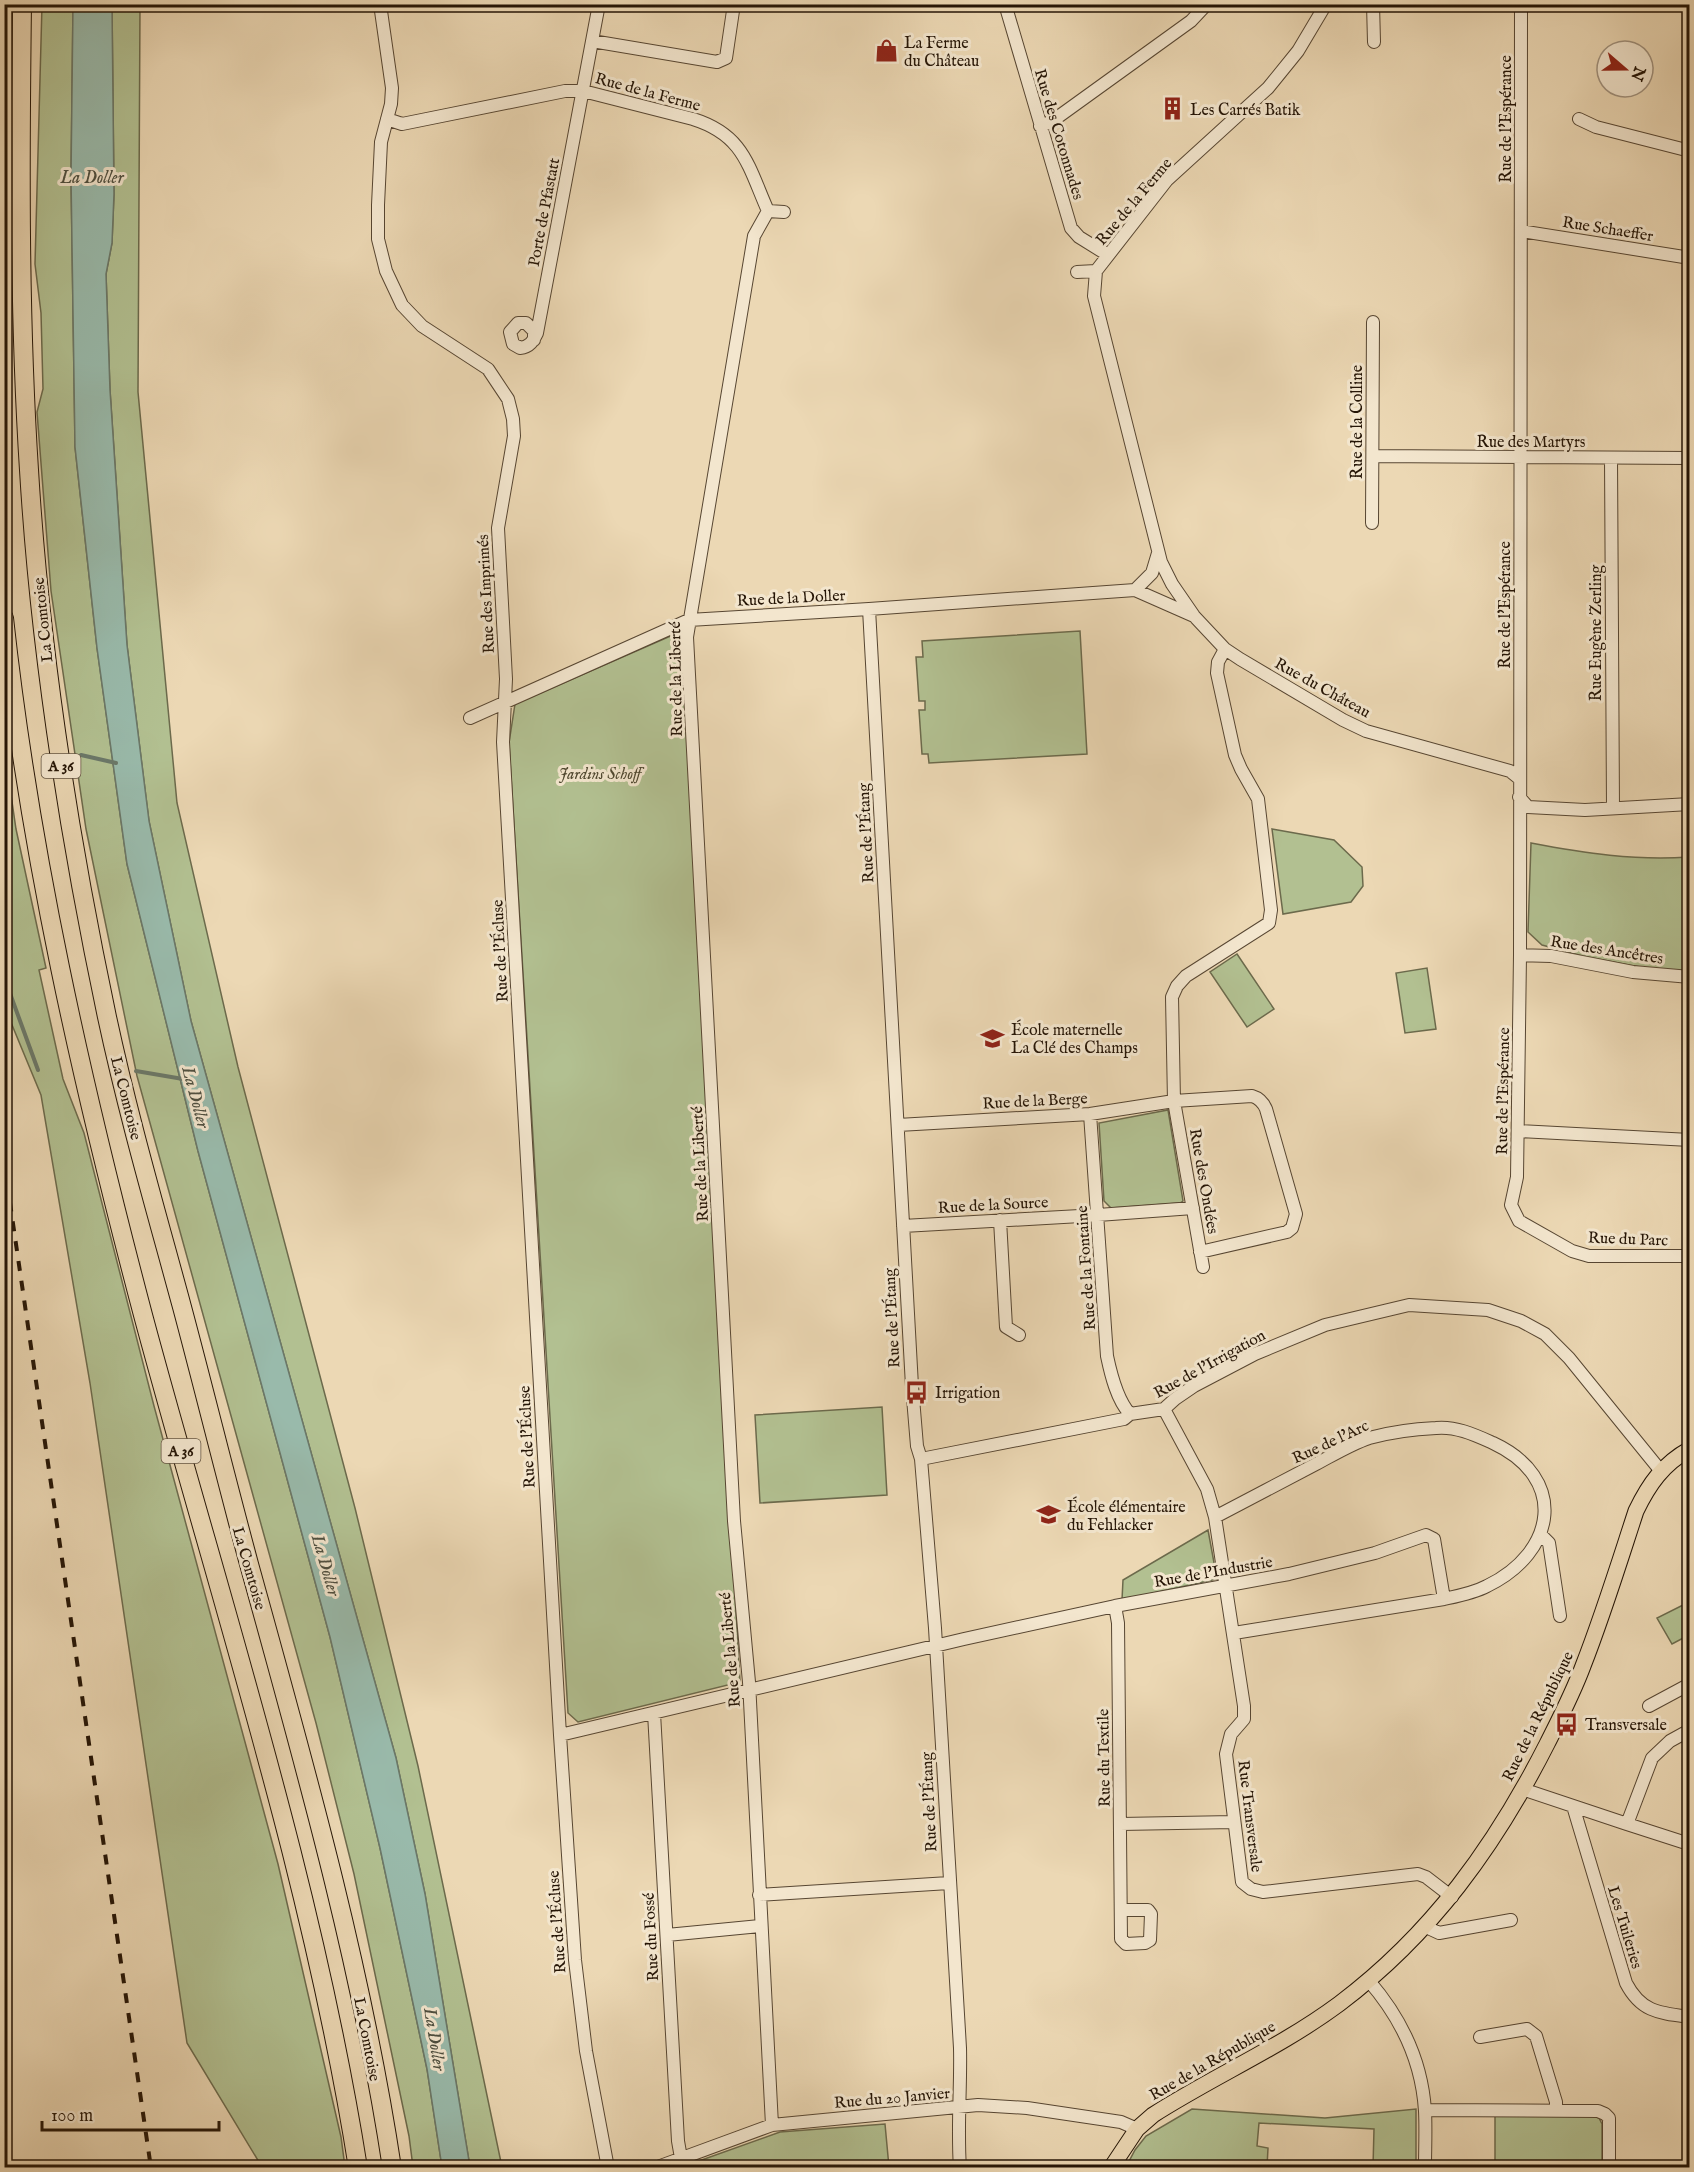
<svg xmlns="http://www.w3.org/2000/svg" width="1694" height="2172" font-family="'IM FELL English',serif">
<rect width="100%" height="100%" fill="#ecd8b4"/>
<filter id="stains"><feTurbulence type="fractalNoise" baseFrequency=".00333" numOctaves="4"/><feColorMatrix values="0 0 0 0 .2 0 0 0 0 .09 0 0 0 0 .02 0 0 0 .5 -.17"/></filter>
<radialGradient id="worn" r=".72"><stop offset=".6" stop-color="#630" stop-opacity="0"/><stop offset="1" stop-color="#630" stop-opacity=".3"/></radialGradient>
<path fill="#b2c091" stroke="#6c6a4c" stroke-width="1.5" d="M 42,5 L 73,5 L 71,177 L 75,447 L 97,648 L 127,864 L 198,1151 L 330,1637 L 380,1848 L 427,2069 L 442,2167 L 413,2167 L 409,2136 L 354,1874 L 316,1723 L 137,1076 L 86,829 L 51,591 L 37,412 L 43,389 L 41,313 L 35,264 Z
M 112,5 L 140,5 L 138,392 L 177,803 L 238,1067 L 355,1508 L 418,1766 L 502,2167 L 470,2167 L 425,1894 L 396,1758 L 191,1021 L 149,821 L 127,645 L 110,390 L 106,274 L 112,243 L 114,194 Z
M 682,631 L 740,1682 L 578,1722 L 568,1713 L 509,743 L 515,704 Z
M 1080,631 L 1087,754 L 929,763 L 928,754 L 922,754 L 919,710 L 925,710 L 925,701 L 919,701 L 916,657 L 923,657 L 922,641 Z
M 4,747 L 16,829 L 46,968 L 39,970 L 63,1079 L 84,1133 L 154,1406 L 278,1864 L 341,2137 L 345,2167 L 262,2167 L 187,2043 L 90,1383 L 41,1095 L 5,1008 Z
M 1272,829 L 1334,840 L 1362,867 L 1363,886 L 1351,902 L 1283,914 Z
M 1531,843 C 1584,853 1635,861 1689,857 L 1689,971 L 1650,969 L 1583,956 L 1542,945 L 1528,932 Z
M 1237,954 L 1274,1009 L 1247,1027 L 1210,972 Z
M 1427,968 L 1436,1029 L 1405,1033 L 1396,973 Z
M 1168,1110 L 1183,1201 L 1180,1203 L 1111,1208 L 1104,1201 L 1099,1123 Z
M 882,1407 L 887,1495 L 760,1503 L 755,1415 Z
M 1208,1530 L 1217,1579 L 1122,1600 L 1123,1580 Z
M 1689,1602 L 1689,1635 L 1672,1644 L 1657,1618 Z
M 1192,2109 L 1325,2118 L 1416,2109 L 1416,2167 L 1373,2167 L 1374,2129 L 1259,2123 L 1257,2146 L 1268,2148 L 1267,2167 L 1126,2167 L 1135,2150 L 1146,2136 Z
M 1495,2116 L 1594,2116 L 1599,2118 L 1602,2124 L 1602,2167 L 1495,2168 Z
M 885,2124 L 889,2167 L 682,2167 L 780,2132 Z"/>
<path fill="#99baab" stroke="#6b7869" stroke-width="1.5" d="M 73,5 L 112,5 L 114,194 L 112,243 L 106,274 L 110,390 L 127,645 L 149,821 L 191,1021 L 396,1758 L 425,1894 L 470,2167 L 442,2167 L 427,2069 L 380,1848 L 330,1637 L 198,1151 L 127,864 L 97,648 L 75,447 L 71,177 Z"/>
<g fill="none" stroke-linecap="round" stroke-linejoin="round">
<path stroke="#6b7869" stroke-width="4" d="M 81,755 L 116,763
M 4,977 L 38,1070
M 136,1071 L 183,1079"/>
<defs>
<path id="minor" d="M 380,4 L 392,88 L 391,104 L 381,142 L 378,205 L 378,239 L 386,271 L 402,305 L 422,326 L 488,369 L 508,399 L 513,419 L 514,436 L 498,528 L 506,679 L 503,742 L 560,1735 L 575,1960 L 586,2051 L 608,2168
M 1005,4 L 1071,228 L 1079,237 L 1108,255
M 1373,4 L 1374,42
M 1521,4 L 1520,955 L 1517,1177 L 1511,1205 L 1519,1221 L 1572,1251 L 1589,1256 L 1690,1256
M 592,41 L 717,62 L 726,58 L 734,4
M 387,119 L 402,124 L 565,91 L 583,91 L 693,119 C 744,135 748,166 768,211 L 784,212
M 1579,119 L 1596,127 L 1690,151
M 1040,126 L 1051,122 L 1191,21 L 1207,4
M 768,211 L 754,236 L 687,637 L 734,1521 L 749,1682 L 772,2125
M 1521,231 L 1690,258
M 1096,271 L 1094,296 L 1161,562 L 1172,584 L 1194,616 L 1225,649 L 1240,659 L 1343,720 L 1366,731 L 1510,771 L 1520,779
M 1077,272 L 1096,271 L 1167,180 L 1268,88 L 1298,51 L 1326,4
M 534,340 L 534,331 L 526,323 L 518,323 L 510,332 L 513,344 L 520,348 C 530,347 533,341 537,333 L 599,4
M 1373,456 L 1690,458
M 1611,458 L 1613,808
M 1372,523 L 1373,322
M 1135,590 L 1152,573 L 1158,553
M 869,609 L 912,1386 L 917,1446 L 921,1459 L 935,1628 L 960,2048 C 961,2088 957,2127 960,2168
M 470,718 L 689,620 L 869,609 L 1135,590 L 1194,616
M 1519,797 L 1528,807 L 1585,810 L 1690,804
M 1520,955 L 1551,956 L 1633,972 L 1690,977
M 1090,1114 L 1107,1356 C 1111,1375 1117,1400 1130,1414
M 898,1125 L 1090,1114 L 1174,1101 L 1252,1096 C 1259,1098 1263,1102 1266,1109 L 1296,1214 L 1292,1228 L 1287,1232 L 1200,1252
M 1518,1131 L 1690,1140
M 1000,1220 L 1006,1327 L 1019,1335
M 903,1226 L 1098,1215 L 1193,1208
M 1203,1267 L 1174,1101 L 1172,997 L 1177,986 L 1186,976 L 1269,923 L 1271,910 L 1258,799 L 1241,769 L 1235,755 L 1217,673 L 1218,662 L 1225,649
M 1164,1409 L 1207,1489 L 1215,1517 L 1244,1706 L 1244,1719 L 1231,1734 L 1226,1754 L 1242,1882 L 1251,1889 L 1263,1892 L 1418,1874 L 1426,1877 L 1452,1897
M 921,1459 L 1124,1419 L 1130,1414 L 1164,1409 L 1175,1399 L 1194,1386 L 1255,1354 L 1325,1325 L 1409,1305 L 1488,1310 L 1521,1321 L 1545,1334 L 1569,1358 L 1660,1470
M 1215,1517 C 1249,1499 1282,1482 1316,1464 C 1333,1455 1351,1444 1369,1438 C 1391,1432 1414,1429 1436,1428 C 1456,1426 1475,1435 1493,1443 C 1568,1478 1557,1552 1487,1586 C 1474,1593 1458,1596 1444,1599 L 1234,1633
M 1541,1535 L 1549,1543 L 1560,1616
M 1115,1606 L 1118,1623 L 1121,1939 L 1126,1944 L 1145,1943 L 1150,1940 L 1151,1914 L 1148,1910 L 1121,1910
M 1649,1706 L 1690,1684
M 654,1713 L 678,2141 L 681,2158
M 560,1735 L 964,1639 L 1115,1606 L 1289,1574 L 1375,1553 L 1426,1535 L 1434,1539 L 1444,1599
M 1522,1789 L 1627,1824 L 1652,1758 L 1670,1741 L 1690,1730
M 1573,1806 L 1626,1983 C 1641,2012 1659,2013 1690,2017
M 1120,1824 L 1234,1822
M 1627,1824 L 1689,1844
M 759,1895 L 949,1883
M 1426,1927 L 1439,1933 L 1511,1920
M 667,1935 L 760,1926
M 1369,1981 C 1401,2018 1422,2062 1425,2111 C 1426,2130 1425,2149 1425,2168
M 1480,2037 L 1527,2029 L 1536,2036 L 1556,2102 L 1556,2110
M 1425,2110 L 1598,2111 L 1605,2114 L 1609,2118 L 1609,2168
M 655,2168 L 772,2125 L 978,2105 L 1027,2108 L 1121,2122 L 1137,2129"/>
<path id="major" d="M 1111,2168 L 1137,2129 L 1153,2115 C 1214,2076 1281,2047 1339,2004 C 1432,1934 1495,1846 1547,1744 C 1560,1718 1573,1693 1583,1666 C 1603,1615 1619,1563 1636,1511 C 1649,1484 1663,1464 1690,1449"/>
<path id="highway" d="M 22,4 C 20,159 19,315 29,470 C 40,654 69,837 107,1017 C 128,1115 156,1211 182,1307 C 205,1393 226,1479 249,1564 C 304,1763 361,1963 392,2168
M 4,618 C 30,856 82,1084 143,1315 C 219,1598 312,1877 358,2168"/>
</defs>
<use href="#minor" stroke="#574632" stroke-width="14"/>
<use href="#major" stroke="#251506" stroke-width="17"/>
<use href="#highway" stroke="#251506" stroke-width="20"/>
<use href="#minor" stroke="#f3e6ce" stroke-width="12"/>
<use href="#major" stroke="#ecd8b4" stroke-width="15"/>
<use href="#highway" stroke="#ecd8b4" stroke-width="18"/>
<path stroke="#251506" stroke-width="4" stroke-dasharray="10 10" stroke-linecap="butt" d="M 4,1162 L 151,2168"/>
</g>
<defs>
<symbol id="shop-bare" viewBox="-9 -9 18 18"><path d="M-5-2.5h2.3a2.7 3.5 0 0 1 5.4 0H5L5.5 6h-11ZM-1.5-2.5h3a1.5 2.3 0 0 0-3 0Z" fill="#8f2418" stroke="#f3e6ce" stroke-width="2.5" paint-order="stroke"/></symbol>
<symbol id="building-bare" viewBox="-9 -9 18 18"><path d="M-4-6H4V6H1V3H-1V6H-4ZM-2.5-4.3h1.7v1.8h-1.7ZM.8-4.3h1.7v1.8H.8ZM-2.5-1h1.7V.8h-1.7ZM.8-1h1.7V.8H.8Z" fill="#8f2418" stroke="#f3e6ce" stroke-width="2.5" paint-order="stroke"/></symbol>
<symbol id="school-bare" viewBox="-9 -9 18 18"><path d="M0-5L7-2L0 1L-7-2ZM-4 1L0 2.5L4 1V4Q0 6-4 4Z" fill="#8f2418" stroke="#f3e6ce" stroke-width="2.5" paint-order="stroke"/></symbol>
<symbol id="bus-bare" viewBox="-9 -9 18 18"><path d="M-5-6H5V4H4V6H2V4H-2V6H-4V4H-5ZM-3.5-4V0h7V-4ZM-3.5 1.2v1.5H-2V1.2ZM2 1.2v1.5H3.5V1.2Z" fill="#8f2418" stroke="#f3e6ce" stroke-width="2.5" paint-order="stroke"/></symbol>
</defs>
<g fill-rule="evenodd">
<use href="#shop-bare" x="870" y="34" width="33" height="33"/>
<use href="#building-bare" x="1156" y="92" width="33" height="33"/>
<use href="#school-bare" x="976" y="1022" width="33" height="33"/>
<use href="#bus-bare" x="900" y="1376" width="33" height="33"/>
<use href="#school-bare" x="1032" y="1498" width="33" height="33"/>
<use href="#bus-bare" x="1550" y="1708" width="33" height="33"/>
</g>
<g text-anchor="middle" stroke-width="6" stroke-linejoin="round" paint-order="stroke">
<g fill="#f3e6ce" stroke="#635442" stroke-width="1.5">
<rect x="41.5" y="754" width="39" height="24" rx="4.5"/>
<rect x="161.5" y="1439" width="39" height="24" rx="4.5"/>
</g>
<g font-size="15" font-weight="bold" fill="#251506">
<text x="61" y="771">A 36</text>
<text x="181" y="1456">A 36</text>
</g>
<g font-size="16" fill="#251506" stroke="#f3e6ce" text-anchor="start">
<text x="904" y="48">La Ferme<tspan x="904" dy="18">du Château</tspan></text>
<text x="1190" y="115">Les Carrés Batik</text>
<text x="1011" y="1035">École maternelle<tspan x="1011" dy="18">La Clé des Champs</tspan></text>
<text x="935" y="1398">Irrigation</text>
<text x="1067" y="1512">École élémentaire<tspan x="1067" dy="18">du Fehlacker</tspan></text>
<text x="1585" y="1730">Transversale</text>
</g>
<g font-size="16" fill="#251506" stroke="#f3e6ce">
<text transform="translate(648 91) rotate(15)" y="6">Rue de la Ferme</text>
<text transform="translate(1505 119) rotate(-90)" y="6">Rue de l'Espérance</text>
<text transform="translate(1060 134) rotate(73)" y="6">Rue des Cotonnades</text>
<text transform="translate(1133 201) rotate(-50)" y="6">Rue de la Ferme</text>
<text transform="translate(543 212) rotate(-79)" y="6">Porte de Pfastatt</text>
<text transform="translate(1608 228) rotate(9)" y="6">Rue Schaeffer</text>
<text transform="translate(1356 422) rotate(-90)" y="6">Rue de la Colline</text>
<text x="1531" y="447">Rue des Martyrs</text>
<text transform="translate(485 594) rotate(-93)" y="6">Rue des Imprimés</text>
<text transform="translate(791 597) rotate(-3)" y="6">Rue de la Doller</text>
<text transform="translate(1504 605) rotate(-90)" y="6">Rue de l'Espérance</text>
<text transform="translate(42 620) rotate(-96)" y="6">La Comtoise</text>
<text transform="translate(1595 633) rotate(-90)" y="6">Rue Eugène Zerling</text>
<text transform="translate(675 679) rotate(-91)" y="6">Rue de la Liberté</text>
<text transform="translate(1323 687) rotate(29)" y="6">Rue du Château</text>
<text transform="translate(865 833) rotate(-93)" y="6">Rue de l'Étang</text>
<text transform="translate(1607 949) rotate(9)" y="6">Rue des Ancêtres</text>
<text transform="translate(499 951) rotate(-93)" y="6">Rue de l'Écluse</text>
<text transform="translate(1502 1091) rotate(-89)" y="6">Rue de l'Espérance</text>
<text transform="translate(127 1098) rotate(76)" y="6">La Comtoise</text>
<text transform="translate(1035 1100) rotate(-3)" y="6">Rue de la Berge</text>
<text transform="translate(699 1164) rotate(-93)" y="6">Rue de la Liberté</text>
<text transform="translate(1205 1181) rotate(80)" y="6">Rue des Ondées</text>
<text transform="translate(993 1204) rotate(-3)" y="6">Rue de la Source</text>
<text transform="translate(1628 1238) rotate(2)" y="6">Rue du Parc</text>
<text transform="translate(1085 1268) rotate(-94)" y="6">Rue de la Fontaine</text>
<text transform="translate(891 1318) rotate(-93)" y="6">Rue de l'Étang</text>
<text transform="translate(1209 1363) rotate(-29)" y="6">Rue de l'Irrigation</text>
<text transform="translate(526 1437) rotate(-93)" y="6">Rue de l'Écluse</text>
<text transform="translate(1330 1441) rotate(-25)" y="6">Rue de l'Arc</text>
<text transform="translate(250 1568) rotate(74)" y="6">La Comtoise</text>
<text transform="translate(1213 1571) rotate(-10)" y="6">Rue de l'Industrie</text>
<text transform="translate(729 1650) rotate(-95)" y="6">Rue de la Liberté</text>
<text transform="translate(1537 1716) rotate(-64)" y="6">Rue de la République</text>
<text transform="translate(1103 1758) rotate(-91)" y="6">Rue du Textile</text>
<text transform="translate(928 1802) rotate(-93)" y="6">Rue de l'Étang</text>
<text transform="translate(1251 1816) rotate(83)" y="6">Rue Transversale</text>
<text transform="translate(556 1922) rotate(-94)" y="6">Rue de l'Écluse</text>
<text transform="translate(1626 1927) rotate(73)" y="6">Les Tuileries</text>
<text transform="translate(650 1937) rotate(-93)" y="6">Rue du Fossé</text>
<text transform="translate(368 2039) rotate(79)" y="6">La Comtoise</text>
<text transform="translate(1212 2060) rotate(-30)" y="6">Rue de la République</text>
<text transform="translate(892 2097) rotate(-5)" y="6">Rue du 20 Janvier</text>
</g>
<g font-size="16" font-style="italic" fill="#4f4830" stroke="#f3e6ce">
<text x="600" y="779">Jardins Schoff</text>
</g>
<g font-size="18" font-style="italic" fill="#4e4f40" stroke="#f3e6ce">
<text x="92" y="183">La Doller</text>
<text transform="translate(196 1097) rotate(75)" y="6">La Doller</text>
<text transform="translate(326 1565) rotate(74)" y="6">La Doller</text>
<text transform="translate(435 2039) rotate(81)" y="6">La Doller</text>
</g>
</g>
<rect width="1694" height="2172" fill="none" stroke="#ecd8b4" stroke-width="24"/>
<rect x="6" y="6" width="1682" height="2160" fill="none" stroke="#251506" stroke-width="3"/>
<rect x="12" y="12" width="1670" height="2148" fill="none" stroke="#251506" stroke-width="1.5"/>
<g transform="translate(1625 69) rotate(110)"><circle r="28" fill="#f3e6ce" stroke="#a1927e" stroke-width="1.5"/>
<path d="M0-4.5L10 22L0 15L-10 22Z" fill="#8f2418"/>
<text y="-9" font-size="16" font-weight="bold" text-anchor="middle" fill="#251506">N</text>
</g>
<path d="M42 2121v9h177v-9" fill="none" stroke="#251506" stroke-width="3"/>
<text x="51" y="2121" font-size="18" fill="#251506" stroke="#f3e6ce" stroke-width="4.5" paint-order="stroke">100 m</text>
<rect width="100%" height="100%" filter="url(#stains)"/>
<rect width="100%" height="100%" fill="url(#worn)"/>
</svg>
